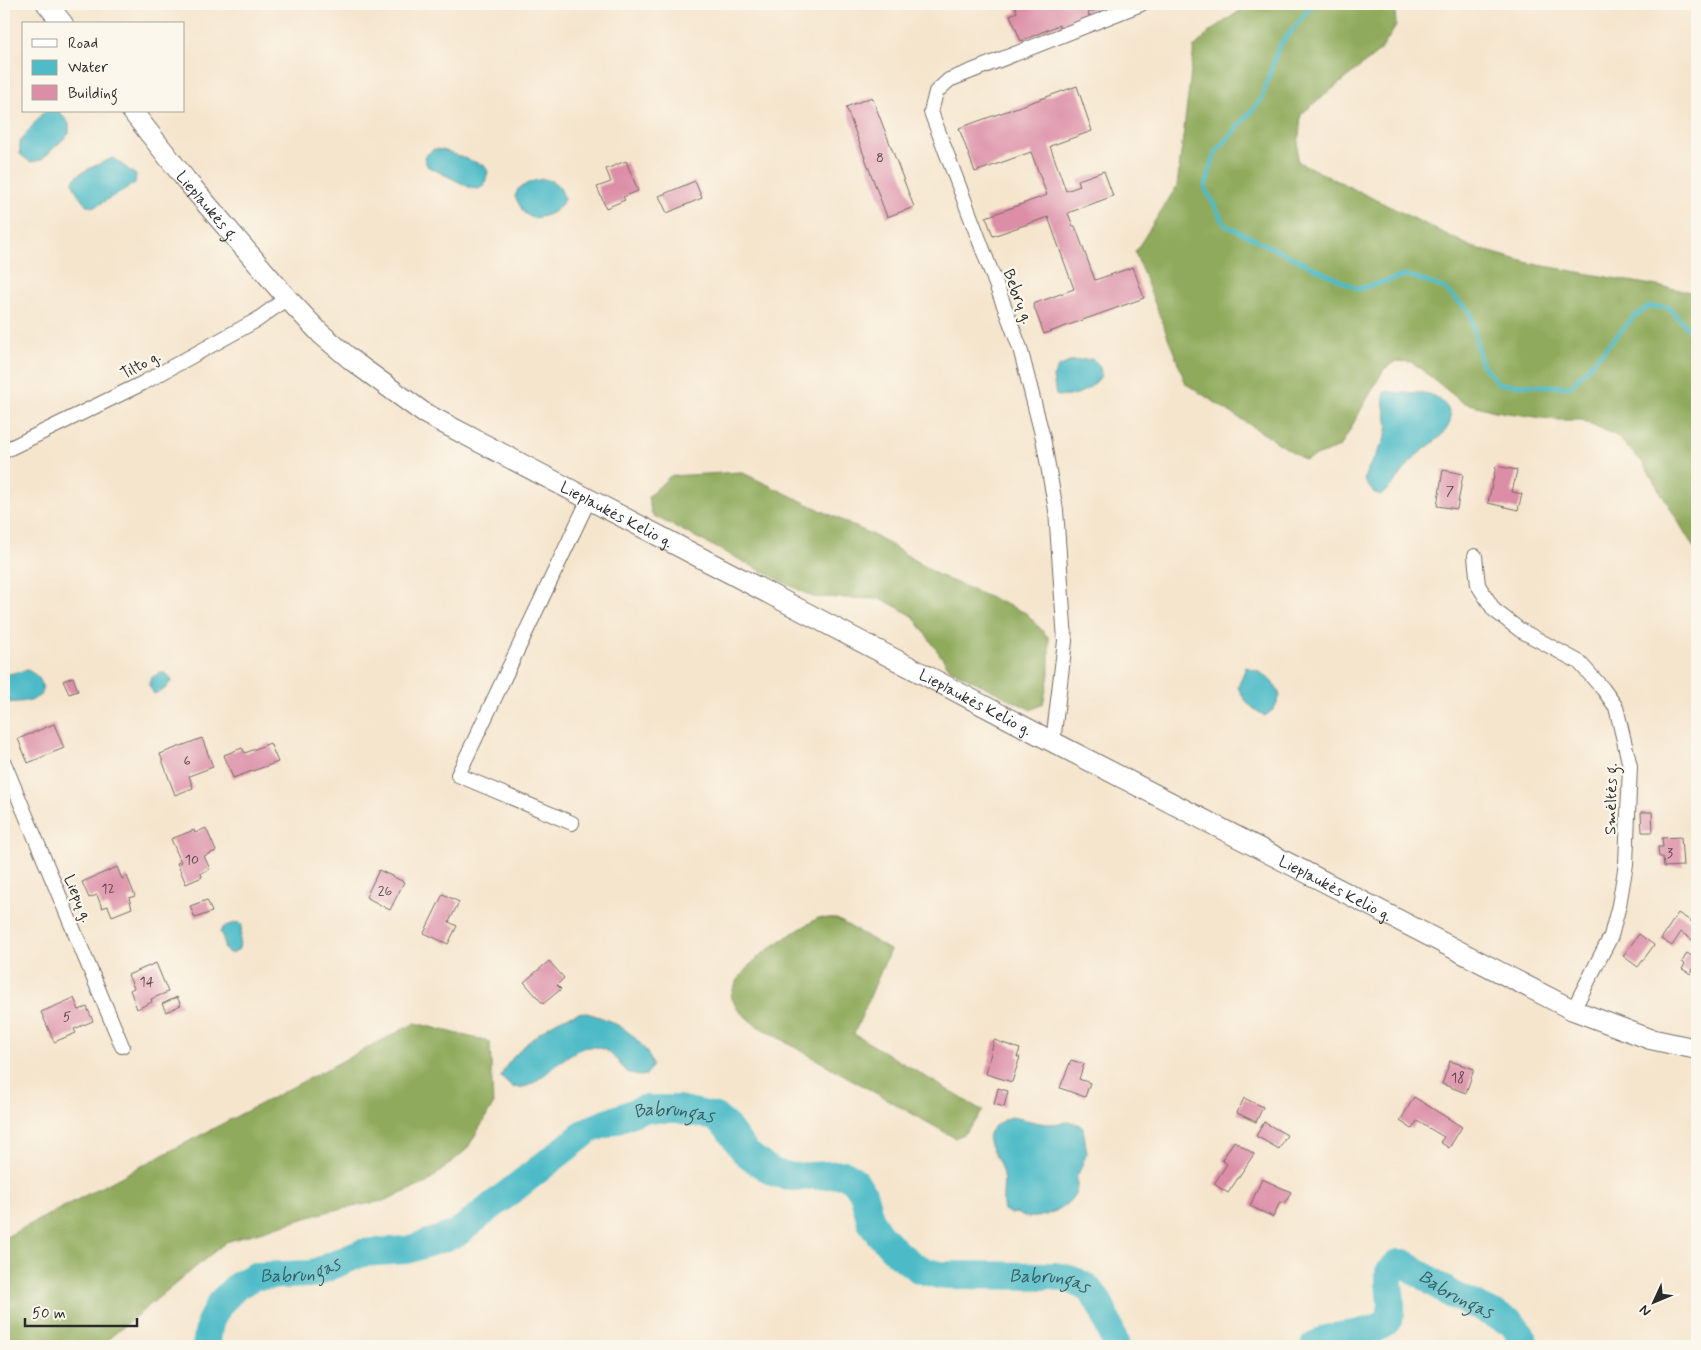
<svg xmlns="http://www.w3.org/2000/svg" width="1701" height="1350" font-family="Mynerve,sans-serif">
<rect width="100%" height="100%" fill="#fbf7ec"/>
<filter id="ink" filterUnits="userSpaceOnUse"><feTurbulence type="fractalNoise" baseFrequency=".02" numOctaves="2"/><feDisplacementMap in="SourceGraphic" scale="10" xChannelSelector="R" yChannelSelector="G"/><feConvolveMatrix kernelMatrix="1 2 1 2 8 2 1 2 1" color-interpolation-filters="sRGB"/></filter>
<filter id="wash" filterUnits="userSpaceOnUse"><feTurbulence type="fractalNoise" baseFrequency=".0096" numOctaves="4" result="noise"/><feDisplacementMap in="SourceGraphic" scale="20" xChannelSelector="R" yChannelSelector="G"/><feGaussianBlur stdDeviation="1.12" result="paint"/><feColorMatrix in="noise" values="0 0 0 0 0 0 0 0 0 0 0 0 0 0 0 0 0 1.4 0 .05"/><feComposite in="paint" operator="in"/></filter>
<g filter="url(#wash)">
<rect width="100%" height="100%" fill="#f5e5cd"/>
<path fill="#8faa5b" stroke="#5d6a43" d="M 1242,4 L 1395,4 L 1396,26 L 1381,50 L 1301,114 L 1297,161 L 1472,247 L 1533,264 L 1697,293 L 1697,553 L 1643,463 L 1615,435 L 1582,420 L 1556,420 L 1495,411 L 1462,402 L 1412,362 L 1396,361 L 1384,369 L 1340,447 L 1305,460 L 1186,384 L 1135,252 L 1177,186 L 1194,47 L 1209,32 L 1241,10 Z
M 741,472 L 881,539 L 938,575 L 1026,613 L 1049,638 L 1049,675 L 1043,704 L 1031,710 L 950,669 L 913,616 L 882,599 L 813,597 L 652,515 L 648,497 L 670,476 Z
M 818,918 L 837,919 L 890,950 L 854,1034 L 983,1111 L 965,1133 L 955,1138 L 754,1024 L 737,1009 L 731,996 C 741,959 788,937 818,918 Z
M 415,1023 L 490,1042 L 493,1105 L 467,1149 L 427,1183 L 383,1201 L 330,1211 L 226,1242 L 100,1346 L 4,1346 L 4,1238 Z"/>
<path fill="#4ebbc7" stroke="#3c7379" d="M 44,111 L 59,111 L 69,124 L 69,134 L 41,160 L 30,162 L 20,154 L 20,142 Z
M 434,149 L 443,150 L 485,166 L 488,172 L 484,186 L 478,189 L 471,188 L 427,166 L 424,157 Z
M 113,158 L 136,175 L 135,183 L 95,207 C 87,207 83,203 80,197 C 77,192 73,187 73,182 C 74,173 104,162 113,158 Z
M 543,179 C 556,181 561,186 564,199 C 558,213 546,217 532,218 L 524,213 L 515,197 L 518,189 L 530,182 Z
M 1091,359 C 1099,363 1101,367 1101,376 C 1092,389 1072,400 1056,395 L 1053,377 L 1058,367 L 1072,361 Z
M 1389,391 C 1404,396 1420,389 1434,396 C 1440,399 1445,404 1448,409 C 1460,430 1425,446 1414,458 C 1402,471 1395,486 1380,495 L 1373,492 L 1364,480 C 1368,462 1383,449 1387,431 C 1390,417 1380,408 1385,392 Z
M 1246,667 C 1260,670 1276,681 1280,696 L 1274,709 L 1265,716 C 1251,708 1244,701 1238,687 Z
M 27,670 C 38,675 44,681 42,694 L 31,701 L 4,703 L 4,675 Z
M 159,673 L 166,673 L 172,680 L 165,689 L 154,694 L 149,685 L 150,679 Z
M 239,922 L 242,925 L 239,949 L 231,954 L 224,949 L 224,941 L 220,931 L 225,926 Z
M 582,1012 C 613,1019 641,1034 653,1065 L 646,1075 C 618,1082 620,1044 589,1047 C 567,1048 540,1085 523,1087 C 519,1088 515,1087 511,1087 L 501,1077 C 507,1058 538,1032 556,1022 C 564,1017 574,1015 582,1012 Z
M 1010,1117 C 1023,1118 1037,1124 1049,1124 C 1063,1124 1072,1118 1083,1128 L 1087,1153 L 1076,1179 C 1085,1203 1036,1227 1016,1213 L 1011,1214 L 1004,1210 C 1001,1199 1005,1187 1003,1175 C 998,1148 969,1136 1010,1117 Z"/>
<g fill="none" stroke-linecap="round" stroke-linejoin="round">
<path stroke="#4ebbc7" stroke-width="4.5" d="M 1313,4 L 1279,46 L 1261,100 L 1215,153 L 1205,188 L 1225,225 L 1358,289 L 1407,275 L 1444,288 L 1470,312 L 1481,363 L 1499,384 L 1570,387 L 1633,318 L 1648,307 L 1668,307 L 1697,338"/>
<g stroke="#4ebbc7" stroke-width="28">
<path id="s1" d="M 206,1346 L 210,1322 L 220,1303 L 237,1286 L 255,1276 L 312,1274 L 362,1253 L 407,1250 L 456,1234 L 589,1130 L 643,1109 L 678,1109 L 715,1117 L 727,1127 L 745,1152 L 759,1163 L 775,1173 L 792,1177 L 845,1174 L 855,1181 L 863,1193 L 871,1222 L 879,1234 L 896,1252 L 918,1269 L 939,1275 L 1053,1276 C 1100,1281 1102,1309 1116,1346"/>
<path id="s2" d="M 1314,1346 C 1318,1344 1323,1340 1327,1339 C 1344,1333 1390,1335 1391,1311 C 1392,1299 1388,1286 1389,1272 L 1398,1263 L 1404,1263 L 1451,1294 L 1512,1323 L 1523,1339 L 1524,1346"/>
</g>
</g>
<g id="blocks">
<path fill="#dc8ea7" d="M 1014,4 L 1112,4 L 1088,13 L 1090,18 L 1060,30 L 1059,25 L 1021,41 L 1010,15 L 1017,12 Z
M 1077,86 L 1092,131 L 1050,146 L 1066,191 L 1080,186 L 1078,180 L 1104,171 L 1113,196 L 1068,213 L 1073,226 L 1075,226 L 1095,280 L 1133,267 L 1144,298 L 1044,334 L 1033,304 L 1074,289 L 1048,217 L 993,236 L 986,217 L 1047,195 L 1031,152 L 975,172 L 959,128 Z
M 872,97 L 914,207 L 887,217 L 846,107 Z
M 626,161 L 638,191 L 623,197 L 625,200 L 606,208 L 597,187 L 611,182 L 606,169 Z
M 695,181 L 702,198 L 667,213 L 659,196 Z
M 1496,466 L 1517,470 L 1512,492 L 1522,494 L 1518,510 L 1488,503 Z
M 1443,470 L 1463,474 L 1457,509 L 1437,506 Z
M 73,677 L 78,691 L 69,694 L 63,681 Z
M 54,724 L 64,748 L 28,763 L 18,739 Z
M 202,738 L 213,767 L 189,776 L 193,788 L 175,795 L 160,754 Z
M 270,743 L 278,762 L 233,778 L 224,755 L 242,748 L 245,753 Z
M 1641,812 L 1652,812 L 1653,832 L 1642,832 Z
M 206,828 L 216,851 L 204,856 L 210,869 L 201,873 L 202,877 L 186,884 L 177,863 L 181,862 L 171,839 L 194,830 L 195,833 Z
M 1681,837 L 1683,866 L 1664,867 L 1663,857 L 1659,857 L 1658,847 L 1663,847 L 1662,838 Z
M 117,867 L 122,879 L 127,876 L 135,896 L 129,898 L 132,908 L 112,916 L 108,906 L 102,908 L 97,895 L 89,898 L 82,882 Z
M 379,870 L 404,882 L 390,910 L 366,897 Z
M 443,894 L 459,902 L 449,922 L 457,926 L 448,944 L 424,933 Z
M 207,900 L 212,912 L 195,918 L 190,906 Z
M 1678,913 L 1697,925 L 1697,943 L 1681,932 L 1672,946 L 1661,939 Z
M 1639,934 L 1654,945 L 1638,967 L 1623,956 Z
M 1687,953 L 1697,959 L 1691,974 L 1682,969 L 1685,964 L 1682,962 Z
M 549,961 L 564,978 L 557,985 L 561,989 L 543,1004 L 524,982 Z
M 156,963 L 168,992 L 151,999 L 152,1002 L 137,1009 L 130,990 L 134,988 L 128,975 Z
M 177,997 L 181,1005 L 166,1012 L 162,1004 Z
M 74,998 L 79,1010 L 87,1007 L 93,1021 L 74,1029 L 76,1033 L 54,1042 L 41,1012 Z
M 994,1040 L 1020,1049 L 1017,1057 L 1020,1057 L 1012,1082 L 986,1074 Z
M 1071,1060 L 1084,1064 L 1079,1079 L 1090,1083 L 1085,1097 L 1060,1088 Z
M 1450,1061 L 1474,1069 L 1466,1093 L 1442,1084 Z
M 998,1088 L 1008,1091 L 1004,1107 L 994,1104 Z
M 1414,1097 L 1462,1127 L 1449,1148 L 1440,1142 L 1444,1137 L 1417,1121 L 1412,1129 L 1400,1121 Z
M 1244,1098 L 1263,1107 L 1256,1122 L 1237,1113 Z
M 1264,1122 L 1287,1135 L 1279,1149 L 1256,1136 Z
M 1234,1141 L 1254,1154 L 1228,1193 L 1214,1184 L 1227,1164 L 1222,1160 Z
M 1262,1179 L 1291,1192 L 1285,1204 L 1280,1202 L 1273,1217 L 1250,1206 Z"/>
</g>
</g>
<g filter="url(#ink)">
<use href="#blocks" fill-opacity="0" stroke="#726c64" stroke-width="1"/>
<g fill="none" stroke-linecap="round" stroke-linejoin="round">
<defs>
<path id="street" d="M 4,451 L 143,383 L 257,320 L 287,298
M 1475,556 L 1478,585 L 1494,610 L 1520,630 L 1579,662 L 1603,689 L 1616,707 L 1630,766 L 1626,864 L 1619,905 L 1611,936 L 1573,1010
M 1053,742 L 1065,641 L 1056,510 L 1043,438 L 1020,348 L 931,112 L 936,92 L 949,80 L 1141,4
M 4,763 L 122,1046
M 572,823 L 458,775 L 589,499"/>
<g id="secondary">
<path d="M 47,4 L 63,24"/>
<path id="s3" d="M 132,111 L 186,180 L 287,298 L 321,334 L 354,362 L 424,413 L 1053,742 L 1573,1010 L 1650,1039 L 1697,1049"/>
</g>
</defs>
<use href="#street" stroke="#726c64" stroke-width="16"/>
<use href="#secondary" stroke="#726c64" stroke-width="22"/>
<use href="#street" stroke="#fff" stroke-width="14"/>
<use href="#secondary" stroke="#fff" stroke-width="20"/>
</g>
</g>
<g text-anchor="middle" stroke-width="4.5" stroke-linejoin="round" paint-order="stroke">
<g font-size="14" fill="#57444a">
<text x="880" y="162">8</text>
<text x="1450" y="495">7</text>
<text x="187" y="765">6</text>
<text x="1670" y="857">3</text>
<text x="192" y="864">10</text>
<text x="108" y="893">12</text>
<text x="385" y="895">26</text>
<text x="147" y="986">14</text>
<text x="67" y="1021">5</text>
<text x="1458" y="1082">18</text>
</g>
<g font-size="16" fill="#2b2b2b" stroke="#fbf7ec">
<text dy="6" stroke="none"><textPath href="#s3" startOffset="121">Lieplaukės g.</textPath></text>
<text transform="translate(1019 296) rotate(69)" y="6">Bebrų g.</text>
<text transform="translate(140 364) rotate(-28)" y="6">Tilto g.</text>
<text dy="6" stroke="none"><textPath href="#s3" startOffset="640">Lieplaukės Kelio g.</textPath></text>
<text dy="6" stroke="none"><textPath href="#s3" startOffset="1045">Lieplaukės Kelio g.</textPath></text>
<text transform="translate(1610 799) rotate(-89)" y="6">Smėltės g.</text>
<text dy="6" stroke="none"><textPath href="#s3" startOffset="1450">Lieplaukės Kelio g.</textPath></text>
<text transform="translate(79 898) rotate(67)" y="6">Liepų g.</text>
</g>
<g font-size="18" font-style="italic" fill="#375d62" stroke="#fbf7ec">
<text dy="6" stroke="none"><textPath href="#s1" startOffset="556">Babrungas</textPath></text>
<text dy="6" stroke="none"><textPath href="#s1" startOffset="136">Babrungas</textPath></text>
<text dy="6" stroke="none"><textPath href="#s1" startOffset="1008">Babrungas</textPath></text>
<text dy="6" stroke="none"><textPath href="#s2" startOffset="208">Babrungas</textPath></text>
</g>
</g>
<rect width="1701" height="1350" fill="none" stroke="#fbf7ec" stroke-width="20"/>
<rect x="22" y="22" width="162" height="90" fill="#fbf7ec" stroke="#a8a59f"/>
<rect x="32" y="39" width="25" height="8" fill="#ffffff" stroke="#a8a59f"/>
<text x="68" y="48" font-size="15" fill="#2b2b2b">Road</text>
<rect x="32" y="60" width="25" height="15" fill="#4ebbc7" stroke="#a8a59f"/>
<text x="68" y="72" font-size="15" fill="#2b2b2b">Water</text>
<rect x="32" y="85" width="25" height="15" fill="#dc8ea7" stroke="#a8a59f"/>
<text x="68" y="98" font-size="15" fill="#2b2b2b">Building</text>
<g transform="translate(1654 1302) rotate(226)" stroke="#fbf7ec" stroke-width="4" paint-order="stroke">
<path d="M0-4L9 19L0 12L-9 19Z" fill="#2b2b2b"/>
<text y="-8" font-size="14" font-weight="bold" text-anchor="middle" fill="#2b2b2b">N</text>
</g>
<path d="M25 1318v8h112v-8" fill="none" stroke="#2b2b2b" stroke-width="2.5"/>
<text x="32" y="1318" font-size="15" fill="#2b2b2b" stroke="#fbf7ec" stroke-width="4" paint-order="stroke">50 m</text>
</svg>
